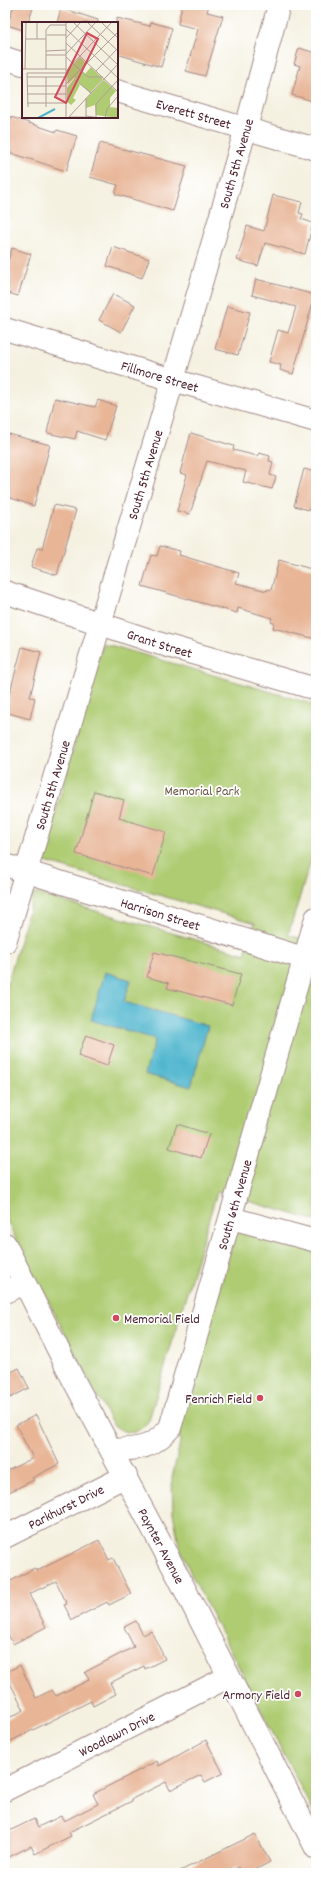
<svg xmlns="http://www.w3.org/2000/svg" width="321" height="1878" font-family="Dekko,sans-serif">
<rect width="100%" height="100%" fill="#fff"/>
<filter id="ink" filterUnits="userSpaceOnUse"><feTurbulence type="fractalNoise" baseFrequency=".025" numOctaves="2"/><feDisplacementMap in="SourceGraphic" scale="8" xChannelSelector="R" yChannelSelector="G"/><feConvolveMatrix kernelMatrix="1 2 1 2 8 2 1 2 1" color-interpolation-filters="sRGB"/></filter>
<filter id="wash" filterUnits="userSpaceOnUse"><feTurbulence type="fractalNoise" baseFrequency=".012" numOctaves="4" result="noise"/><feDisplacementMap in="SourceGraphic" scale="16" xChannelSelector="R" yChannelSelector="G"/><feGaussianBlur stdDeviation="0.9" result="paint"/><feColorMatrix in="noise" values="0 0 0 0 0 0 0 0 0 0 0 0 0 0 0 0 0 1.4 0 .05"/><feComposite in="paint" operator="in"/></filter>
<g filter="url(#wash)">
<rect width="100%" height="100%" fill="#f5f1e1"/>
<path fill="#afcc73" stroke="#7c764f" d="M 103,643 L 316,705 L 316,844 L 288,935 L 316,943 L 316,1221 L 217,1192 L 149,1420 C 137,1436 128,1436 112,1424 L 5,1218 L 5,991 L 34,893 L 245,954 L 255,923 L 42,861 Z
M 237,1227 L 316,1250 L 316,1817 L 191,1574 L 179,1545 L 173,1513 L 172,1478 L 180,1443 L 179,1427 Z"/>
<path fill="#4eb5cd" stroke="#4c6a7c" d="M 105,972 L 131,980 L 124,1002 L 208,1026 L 191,1087 L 145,1074 L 155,1039 L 91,1020 Z"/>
<g id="blocks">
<path fill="#e8b596" d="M 14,5 L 34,5 L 28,23 L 23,23 L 23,30 L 7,25 Z
M 182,5 L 209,5 L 207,12 L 223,16 L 205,76 L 186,71 L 198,29 L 178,24 Z
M 61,8 L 98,20 L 98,23 L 57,23 Z
M 117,18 L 150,26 L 151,22 L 172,28 L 161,67 L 117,54 Z
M 299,48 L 316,53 L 316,91 L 313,101 L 292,95 L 300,66 L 294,64 Z
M 5,115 L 56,132 L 57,130 L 77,136 L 66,171 L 5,151 Z
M 100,143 L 187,166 L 173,211 L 115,194 L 118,185 L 90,177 Z
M 273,195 L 302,202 L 299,213 L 303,214 L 301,219 L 313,223 L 305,254 L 265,243 L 258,266 L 237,260 L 247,226 L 264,231 Z
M 113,247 L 149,259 L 142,278 L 107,266 Z
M 12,248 L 31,254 L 18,296 L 5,292 L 5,270 Z
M 256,279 L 315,295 L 293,374 L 280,370 L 281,365 L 269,362 L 278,330 L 288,333 L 296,307 L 252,295 Z
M 113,294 L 135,305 L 121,332 L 99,320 Z
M 227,306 L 250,312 L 238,355 L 215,349 Z
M 55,398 L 95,407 L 98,400 L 116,406 L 105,440 L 77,431 L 75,439 L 47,433 Z
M 5,433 L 50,445 L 34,506 L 5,496 Z
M 191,433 L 234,446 L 233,450 L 257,456 L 259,453 L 270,456 L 269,461 L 273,462 L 270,475 L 276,477 L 272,489 L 243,482 L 246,471 L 207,461 L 190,514 L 177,511 L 187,475 L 180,473 Z
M 304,469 L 316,472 L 316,512 L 294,506 Z
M 54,505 L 76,510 L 57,575 L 31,567 L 37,548 L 42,549 Z
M 160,546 L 180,551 L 179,555 L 239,573 L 236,583 L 267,591 L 268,589 L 271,590 L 279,560 L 315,570 L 310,590 L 316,591 L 316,639 L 273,628 L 274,623 L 271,622 L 272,618 L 238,608 L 237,613 L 142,586 L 151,555 L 157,556 Z
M 22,647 L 41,652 L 30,697 L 35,698 L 30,719 L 5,712 L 5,691 L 10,692 Z
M 94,791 L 124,800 L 119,818 L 166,832 L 153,876 L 76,854 Z
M 154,952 L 241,974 L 232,1005 L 167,988 L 169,983 L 147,977 Z
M 86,1035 L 114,1045 L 107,1066 L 78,1056 Z
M 177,1124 L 209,1134 L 201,1158 L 169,1148 Z
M 19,1368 L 29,1388 L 10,1398 L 5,1389 L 5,1375 Z
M 36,1415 L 59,1464 L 32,1478 L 34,1480 L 9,1492 L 5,1484 L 5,1472 L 33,1458 L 16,1425 Z
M 99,1540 L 109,1560 L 113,1558 L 131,1594 L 109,1605 L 107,1602 L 72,1620 L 64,1605 L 67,1604 L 56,1581 L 29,1594 L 46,1627 L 13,1644 L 5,1629 L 5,1584 L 35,1568 L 37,1571 Z
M 136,1621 L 143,1635 L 151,1631 L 165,1659 L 145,1669 L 144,1666 L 110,1683 L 116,1694 L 93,1706 L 91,1701 L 5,1744 L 5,1720 L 24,1710 L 5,1673 L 20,1665 L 36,1698 L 52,1690 L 56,1696 L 89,1680 L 85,1672 L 134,1647 L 124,1627 Z
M 206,1740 L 223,1773 L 205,1782 L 201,1775 L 170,1790 L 166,1782 L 132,1799 L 132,1801 L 69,1832 L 71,1836 L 35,1854 L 31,1846 L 5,1859 L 5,1833 L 34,1819 L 38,1827 L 61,1816 L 64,1821 L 98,1804 L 93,1794 L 157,1761 L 159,1766 Z
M 255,1834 L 270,1862 L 249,1873 L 241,1873 L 238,1867 L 227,1873 L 176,1873 Z"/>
</g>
</g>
<g filter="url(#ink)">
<use href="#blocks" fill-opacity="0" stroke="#a08886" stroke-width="1"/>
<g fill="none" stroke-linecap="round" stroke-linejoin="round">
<defs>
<g id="minor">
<path d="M 5,58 L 23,64"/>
<path id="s1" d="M 117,91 L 316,149"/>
<path id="s2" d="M 5,329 L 173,380 L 316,421"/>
<path id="s3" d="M 5,592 L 161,644 L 316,689"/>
<path id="s4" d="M 5,865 L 316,962"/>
<path id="s5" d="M 5,942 L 173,380 L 246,128 L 279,5"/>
<path d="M 231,1218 L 316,1241"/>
<path id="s6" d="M 5,1244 L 73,1379 L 178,1576 L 316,1848"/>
<path d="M 5,1292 L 24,1283"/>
<path id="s7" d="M 112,1450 C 139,1449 151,1449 170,1428 L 316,918"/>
<path id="s8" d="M 5,1537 L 126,1476"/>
<path id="s9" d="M 5,1790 L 228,1677"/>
</g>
</defs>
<use href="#minor" stroke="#a08886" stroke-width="24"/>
<use href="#minor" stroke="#fff" stroke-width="22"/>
</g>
</g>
<g fill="#d1495b" stroke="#fff" stroke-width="1.5">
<circle cx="116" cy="1318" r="4"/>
<circle cx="260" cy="1398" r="4"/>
<circle cx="298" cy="1694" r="4"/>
</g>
<g text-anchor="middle" stroke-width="3.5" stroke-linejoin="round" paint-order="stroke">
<g font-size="14" fill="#4a1f2b" stroke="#fff">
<text dy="5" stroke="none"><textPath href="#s1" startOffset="80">Everett Street</textPath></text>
<text dy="5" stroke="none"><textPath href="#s5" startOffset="812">South 5th Avenue</textPath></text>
<text dy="5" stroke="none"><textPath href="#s2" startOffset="162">Fillmore Street</textPath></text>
<text dy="5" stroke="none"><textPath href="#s5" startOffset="488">South 5th Avenue</textPath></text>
<text dy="5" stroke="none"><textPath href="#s3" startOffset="163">Grant Street</textPath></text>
<text dy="5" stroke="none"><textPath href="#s5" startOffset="164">South 5th Avenue</textPath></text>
<text dy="5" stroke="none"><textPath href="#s4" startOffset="163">Harrison Street</textPath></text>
<text dy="5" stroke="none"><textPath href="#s7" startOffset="297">South 6th Avenue</textPath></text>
<text dy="5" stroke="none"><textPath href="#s8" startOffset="68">Parkhurst Drive</textPath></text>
<text dy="5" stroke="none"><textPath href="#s6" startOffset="340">Paynter Avenue</textPath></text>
<text dy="5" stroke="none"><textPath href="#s9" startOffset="125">Woodlawn Drive</textPath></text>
</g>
<g font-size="14" fill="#685341" stroke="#fff">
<text x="202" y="795">Memorial Park</text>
</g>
<g font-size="14" fill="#4a1f2b" stroke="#fff" text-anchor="end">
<text x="124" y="1323" text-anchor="start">Memorial Field</text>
<text x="252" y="1403">Fenrich Field</text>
<text x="290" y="1699">Armory Field</text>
</g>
</g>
<g transform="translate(22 22)">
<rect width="96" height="96" fill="#f5f1e1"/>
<path d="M 58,35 L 65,42 L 59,48 L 63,52 L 69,45 L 81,57 L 68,71 L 52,56 L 46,62 L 44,50 ZM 52,57 L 58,63 L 51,76 L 54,78 L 49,83 L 45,80 L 45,66 ZM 82,58 L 94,69 L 88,76 L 88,85 L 96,86 L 96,96 L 74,93 L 73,83 L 64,86 L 64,77 Z" fill="#afcc73"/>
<path fill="none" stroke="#4eb5cd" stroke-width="2" d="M 16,96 L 33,87"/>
<path fill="none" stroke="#b19d98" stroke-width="1" d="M 44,0 L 44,96M 51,0 L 96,43M 65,0 L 96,29M 79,0 L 96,16M 28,3 L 44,3M 44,7 L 96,56M 25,13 L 44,13M 44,16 L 59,0M 3,17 L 24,17M 15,17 L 15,0M 44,21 L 96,70M 24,29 L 44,28M 44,32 L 74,0M 24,33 L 44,33M 44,35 L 66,55 L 81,55M 0,47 L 44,47M 3,47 L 4,0M 24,47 L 24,8 L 28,3M 44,49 L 90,0M 74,49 L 96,26M 5,55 L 44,55M 24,55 L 24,85M 52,57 L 69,71M 44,62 L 96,10M 5,64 L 44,64M 5,72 L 44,72M 5,81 L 44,81M 6,85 L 5,51 L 44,51M 64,94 L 79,96M 47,95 L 64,95M 46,96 L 96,42M 64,96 L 64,76M 74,96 L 74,82 L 96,58M 83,96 L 85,87 L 96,74"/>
<path fill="#d1495b" fill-opacity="0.15" stroke="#d1495b" stroke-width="2" d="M 65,11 L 76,17 L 44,81 L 33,75 Z"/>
<rect width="96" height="96" fill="none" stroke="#4a1f2b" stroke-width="2"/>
</g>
<rect width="321" height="1878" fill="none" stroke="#fff" stroke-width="20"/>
</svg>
